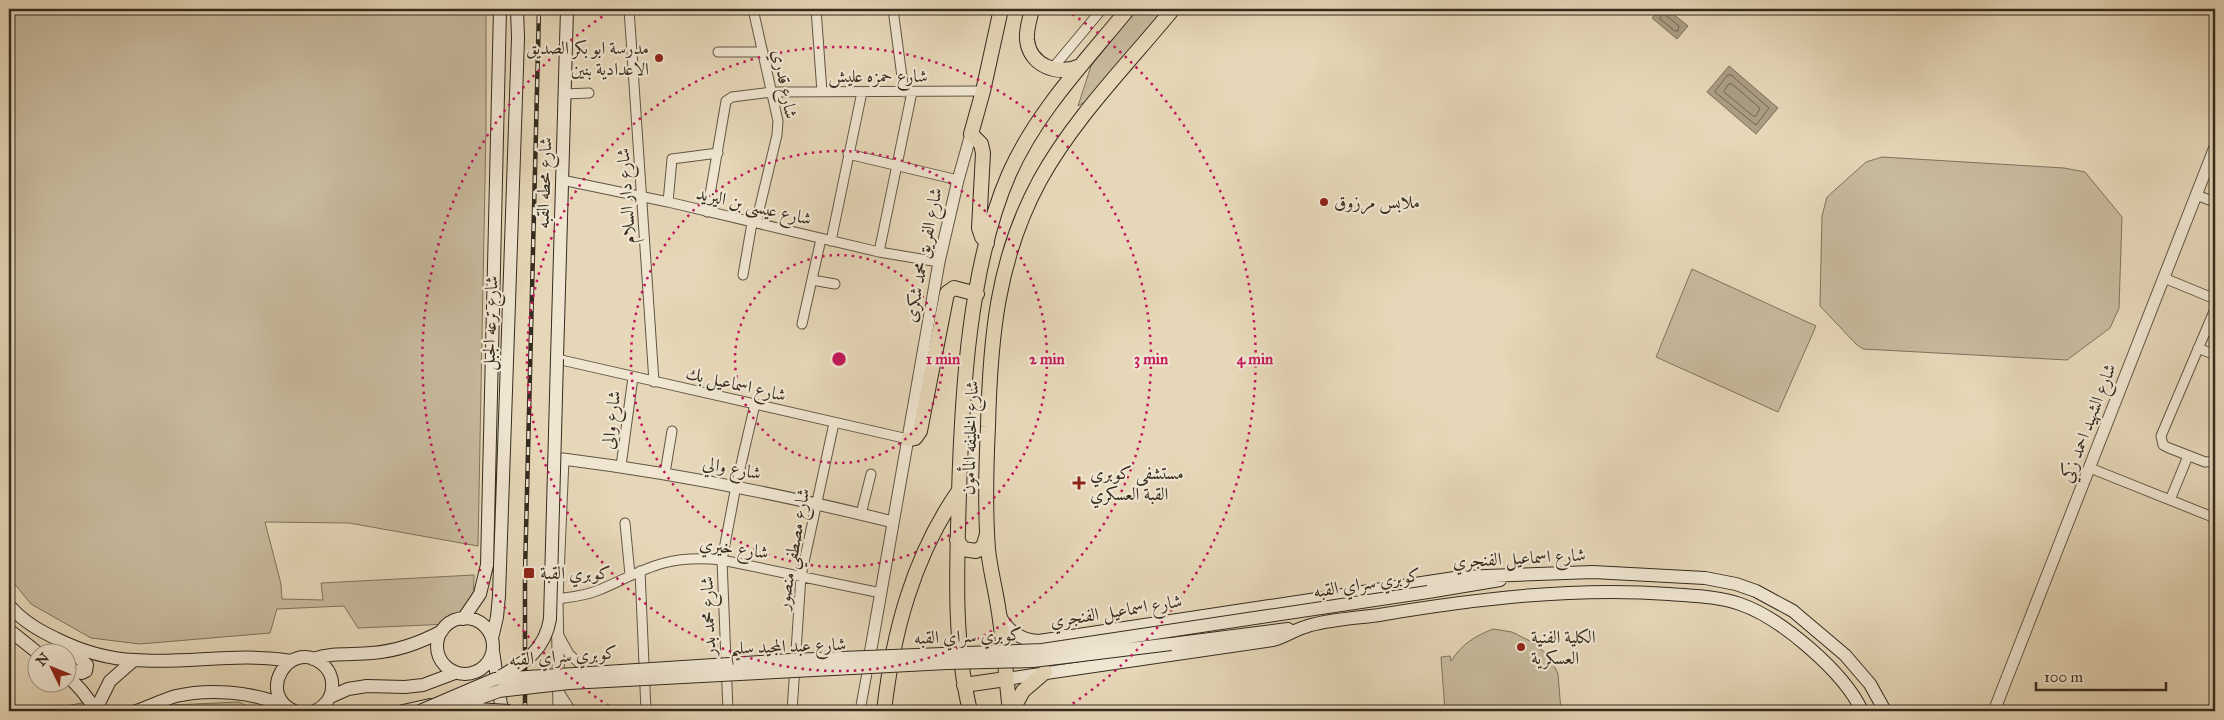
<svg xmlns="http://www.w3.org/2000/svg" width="2224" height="720" font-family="'IM FELL Great Primer',Amiri,serif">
<rect width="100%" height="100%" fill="#e6d7b8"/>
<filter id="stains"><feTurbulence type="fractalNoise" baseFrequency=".004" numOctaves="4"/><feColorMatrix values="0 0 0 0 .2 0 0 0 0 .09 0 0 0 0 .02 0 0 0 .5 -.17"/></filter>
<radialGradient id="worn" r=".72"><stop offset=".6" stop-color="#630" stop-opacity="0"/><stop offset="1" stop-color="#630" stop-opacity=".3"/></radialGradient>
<path fill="#c8ba9e" stroke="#7e725e" d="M 9,9 L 486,9 L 486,129 L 478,546 L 349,523 L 265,522 L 281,584 L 282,599 L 323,600 L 321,583 L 474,575 L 473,608 L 450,624 L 358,628 L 344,606 L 277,609 L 270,633 L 140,644 L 91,638 L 31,604 L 9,577 Z
M 1137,9 L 1167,9 L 1096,95 L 1078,106 L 1091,66 Z
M 1882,157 L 2064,168 L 2085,172 L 2122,217 L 2119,308 L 2110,328 L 2067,360 L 1863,349 L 1856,344 L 1820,306 L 1822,216 L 1827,197 L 1866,162 Z
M 1692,269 L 1816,326 L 1778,412 L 1656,357 Z
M 1493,629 L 1512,632 L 1534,643 L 1550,657 L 1558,674 L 1561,711 L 1445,711 L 1441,657 L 1450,656 L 1451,661 C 1462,644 1475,636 1493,629 Z
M 87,702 L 91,711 L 39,711 Z
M 239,702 L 257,711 L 141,711 L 151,706 Z"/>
<path fill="#aa9d84" stroke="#7b6f5b" d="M 1660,9 L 1667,9 L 1688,26 L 1677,39 L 1652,18 Z
M 1729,66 L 1778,108 L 1756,134 L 1707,92 Z"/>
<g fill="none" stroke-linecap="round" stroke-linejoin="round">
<path stroke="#706451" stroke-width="1" d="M 1663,13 L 1679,26 L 1678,31 L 1675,31 L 1660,19 Z
M 1728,75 L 1731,75 L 1769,108 L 1756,125 L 1715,92 Z
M 1729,84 L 1732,84 L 1760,108 L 1756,116 L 1753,116 L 1724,92 Z"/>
<defs>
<path id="minor" d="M 629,9 L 654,382
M 753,9 L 778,121 L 777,135 L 756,223
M 816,9 L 822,92
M 893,9 L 904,92
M 718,52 L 763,52
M 1052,69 L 1102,9
M 564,94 L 589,93
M 848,154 L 958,180
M 562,180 L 668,202 L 879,252 L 939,262
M 2196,195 L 2215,202
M 668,202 L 672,159 L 718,153
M 707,212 L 725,107 L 726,101 L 732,97 L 772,92 L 983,91
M 831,241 L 862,92
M 879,252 L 912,92
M 743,275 L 752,223
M 2164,278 L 2215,299
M 812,280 L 835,284
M 2215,309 L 2161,436 L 2163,445 L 2169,448 L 2205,462 L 2215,461
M 802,324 L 821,239
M 2198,348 L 2215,355
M 557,359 L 908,439
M 621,466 L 633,377
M 2090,468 L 2215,518
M 665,473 L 672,431
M 2170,500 L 2188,456
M 861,514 L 871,474
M 625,523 L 630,575
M 640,571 L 646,711
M 557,599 C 571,597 585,596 599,590 C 621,581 641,569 664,563 C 683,558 702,558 722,560 L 881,593
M 559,636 L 569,654 L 588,671
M 559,692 L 571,711
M 728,711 L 722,560 L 736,486 L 755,404
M 792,711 L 801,576 L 834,423
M 860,711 L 869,662"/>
<path id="tertiary" d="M 869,660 L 939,262 L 958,180 L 971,134
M 559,711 L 557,599 L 563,459 C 675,473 784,495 893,522
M 1994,711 L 2215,147"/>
<path id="secondary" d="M 557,359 L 567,9
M 1428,592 L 1500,580
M 9,605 C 21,620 38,630 55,638 C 79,650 108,659 135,660 C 187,664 239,652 291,661
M 999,614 C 1007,631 1020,640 1039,641 L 1461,577 L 1593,572 L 1705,578 L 1736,584 L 1756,591 L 1793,611 L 1845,655 L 1870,684 L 1885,711
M437 646a28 28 0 1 1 56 0a28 28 0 1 1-56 0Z
M 463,619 L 480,594 L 487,565 L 500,9
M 9,630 L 38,653
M 492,638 L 497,617 L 499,596 L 518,38 L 517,9
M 64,644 L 87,665 L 86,671 L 82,673 L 68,668
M 1171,644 L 1288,629
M 493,651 L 502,711
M 313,659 C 333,652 352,655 372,653 C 397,651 420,643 442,631
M 68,676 L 82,691 L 97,711
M 1006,679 L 1273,640 C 1285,637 1294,630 1305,627 C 1323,620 1358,618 1379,615 C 1475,599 1572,587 1669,594 C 1692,596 1717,596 1740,604 C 1781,618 1844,672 1862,711
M 330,697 L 348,689 L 367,686 L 405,687 L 423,685 L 455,673
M 96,709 L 110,681 L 134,660
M 136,711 C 149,707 162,700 176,696 C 210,688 253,692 286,706
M 294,711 C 256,694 289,639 321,663 C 329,669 333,678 332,687 C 332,698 324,707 315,711
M 403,711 L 430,705"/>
<path id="primary" d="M 1032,9 C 1030,19 1026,29 1027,40 C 1030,66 1058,76 1080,66
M 987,243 L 982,237 L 979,228 L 983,153 L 981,144 L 971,134 L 983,91 L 1001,9
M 908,439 L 915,438 L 920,431 L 947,293 L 954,288 L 977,294
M 957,540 L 963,549 L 976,551 L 983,547 L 987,534
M 964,685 L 1006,679
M 884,711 C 893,633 913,557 958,492
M 970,711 C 953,641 957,565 959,493 C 962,393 969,266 1009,174 C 1037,111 1085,62 1128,9
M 1010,711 C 1006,678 1004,645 999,613 C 996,591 990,570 988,549 C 985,508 986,467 988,427 C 990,339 997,259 1040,180 C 1074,118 1128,64 1173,9
M 1012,711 L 1023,691 L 1045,672"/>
</defs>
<use href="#minor" stroke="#615644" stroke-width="11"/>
<use href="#tertiary" stroke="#615644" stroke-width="13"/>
<use href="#secondary" stroke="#352b1e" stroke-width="14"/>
<use href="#primary" stroke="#352b1e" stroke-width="16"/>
<use href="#minor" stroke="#efe5d1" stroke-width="9"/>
<use href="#tertiary" stroke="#efe5d1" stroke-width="11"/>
<use href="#secondary" stroke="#efe5d1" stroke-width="12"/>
<use href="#primary" stroke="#e6d7b8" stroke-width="14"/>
<defs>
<path id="rail" d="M 525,711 L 525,573 L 539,9"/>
</defs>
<use href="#rail" stroke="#352b1e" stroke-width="4.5"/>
<use href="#rail" stroke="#efe5d1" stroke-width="2.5" stroke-dasharray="8" stroke-linecap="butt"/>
<defs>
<path id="secondary-bridge" d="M 501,676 C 526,662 545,649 550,619 L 557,359
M 452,708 L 499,691 L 569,683 L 947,663 L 1033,661 L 1171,644
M 457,708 L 510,711
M 420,711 L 495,679 L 791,660 L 1042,650 L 1428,592"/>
</defs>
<use href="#secondary-bridge" stroke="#352b1e" stroke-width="14" stroke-linecap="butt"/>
<use href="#secondary-bridge" stroke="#efe5d1" stroke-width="12"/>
</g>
<g fill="none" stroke="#c2185b" stroke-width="2.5" stroke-dasharray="2.5 5">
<circle cx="839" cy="359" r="104"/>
<circle cx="839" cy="359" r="208"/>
<circle cx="839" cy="359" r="312"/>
<path d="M615 710A416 416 0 0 1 612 10M1066 10A416 416 0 0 1 1063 710"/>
</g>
<g fill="#8f2418" stroke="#efe5d1" stroke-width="2">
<circle cx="659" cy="58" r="5"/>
<circle cx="1324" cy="202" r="5"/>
<path d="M1076.5 475.5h5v5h5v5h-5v5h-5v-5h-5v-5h5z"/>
<rect x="523" y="567" width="12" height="12" rx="2.5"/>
<circle cx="1521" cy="647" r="5"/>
</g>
<g text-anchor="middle" stroke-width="4.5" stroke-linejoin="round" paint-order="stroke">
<g font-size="18" fill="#352b1e" stroke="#efe5d1" text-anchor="start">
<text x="649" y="54" text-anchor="end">مدرسة ابو بكر الصديق<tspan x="649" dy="21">الاعدادية بنين</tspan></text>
<text x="1334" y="208">ملابس مرزوق</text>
<text x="1090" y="479">مستشفى كوبري<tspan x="1090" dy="21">القبة العسكري</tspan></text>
<text x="540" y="579">كوبري القبة</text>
<text x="1531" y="643">الكلية الفنية<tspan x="1531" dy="21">العسكرية</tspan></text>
</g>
<g font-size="18" fill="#352b1e" stroke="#efe5d1">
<text x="878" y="82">شارع حمزه عليش</text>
<text transform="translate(785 84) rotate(79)" y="6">شارع قدري</text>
<text transform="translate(544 183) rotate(-88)" y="6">شارع محطه القبه</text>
<text transform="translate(626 196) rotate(-94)" y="6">شارع دار السلام</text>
<text transform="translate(754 206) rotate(13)" y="6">شارع عيسى بن اليزيد</text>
<text transform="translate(923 255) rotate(-79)" y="6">شارع الفريق محمد شكرى</text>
<text transform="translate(490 323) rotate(-88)" y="6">شارع ترعه الجبل</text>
<text transform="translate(736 384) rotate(13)" y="6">شارع اسماعيل بك</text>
<text transform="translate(611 420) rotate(-83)" y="6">شارع والى</text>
<text transform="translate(2088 423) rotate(-69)" y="6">شارع الشهيد احمد زكي</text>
<text transform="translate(970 438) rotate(-88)" y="6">شارع الخليفه المأمون</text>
<text transform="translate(732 468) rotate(11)" y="6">شارع والي</text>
<text transform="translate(734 548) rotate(8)" y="6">شارع خيري</text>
<text transform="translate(793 549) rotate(-80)" y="6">شارع مصطفي منصور</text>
<text transform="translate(1519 558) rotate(-3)" y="6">شارع اسماعيل الفنجري</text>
<text transform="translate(1367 583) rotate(-9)" y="6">كوبري سراي القبه</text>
<text transform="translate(1116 611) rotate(-9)" y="6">شارع اسماعيل الفنجري</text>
<text transform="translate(708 616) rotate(-92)" y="6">شارع محمد بدر</text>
<text transform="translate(968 636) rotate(-2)" y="6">كوبري سراي القبه</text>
<text transform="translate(788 646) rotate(-2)" y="6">شارع عبد المجيد سليم</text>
<text transform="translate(563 656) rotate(-4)" y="6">كوبري سراي القبه</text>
</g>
</g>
<circle cx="839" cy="359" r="8" fill="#c2185b" stroke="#efe5d1" stroke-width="2.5"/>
<g font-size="15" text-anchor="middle" font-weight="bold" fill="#c2185b" stroke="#efe5d1" stroke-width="4.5" stroke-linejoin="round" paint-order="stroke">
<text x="943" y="364">1 min</text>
<text x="1047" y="364">2 min</text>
<text x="1151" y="364">3 min</text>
<text x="1255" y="364">4 min</text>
</g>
<rect width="2224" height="720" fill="none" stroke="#e6d7b8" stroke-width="30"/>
<rect x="10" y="10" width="2204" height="700" fill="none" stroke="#352b1e" stroke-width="2.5"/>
<rect x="15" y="15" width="2194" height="690" fill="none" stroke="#352b1e"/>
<g transform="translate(52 668) rotate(313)"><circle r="24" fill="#efe5d1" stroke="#a59b89"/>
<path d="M0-4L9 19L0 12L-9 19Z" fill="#8f2418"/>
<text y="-8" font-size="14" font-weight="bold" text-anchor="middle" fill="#352b1e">N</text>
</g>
<path d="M2036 682v8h130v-8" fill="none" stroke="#352b1e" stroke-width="2.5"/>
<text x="2044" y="682" font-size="15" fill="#352b1e" stroke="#efe5d1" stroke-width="4" paint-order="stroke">100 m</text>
<rect width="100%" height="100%" filter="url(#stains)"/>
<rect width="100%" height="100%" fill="url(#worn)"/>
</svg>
